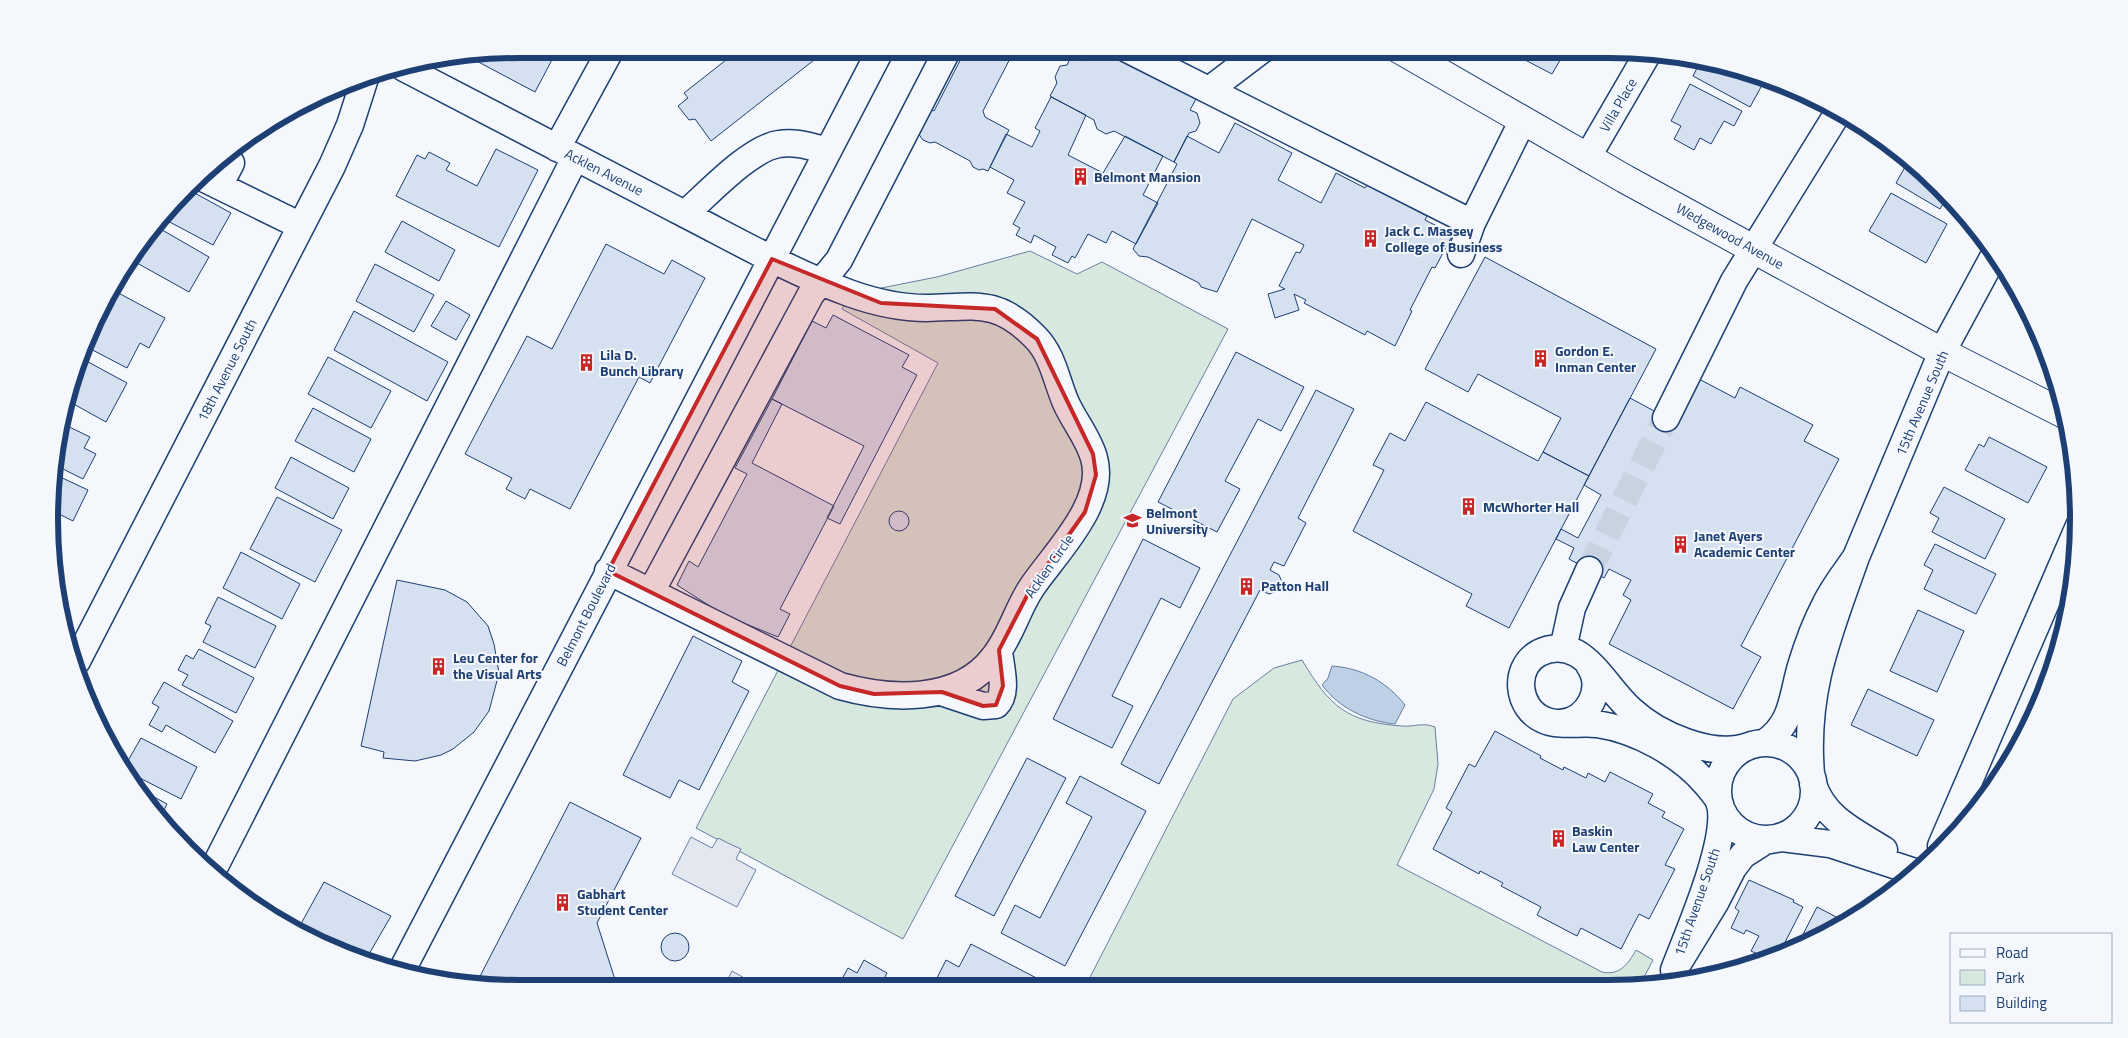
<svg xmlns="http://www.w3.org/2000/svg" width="2128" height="1038" font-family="'Titillium Web',sans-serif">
<rect width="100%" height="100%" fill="#f4f7fb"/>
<path fill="#d7e8df" stroke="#687fa3" d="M 1030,251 L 1077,274 L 1102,262 L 1228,329 L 903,939 L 696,828 L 938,363 L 842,309 L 851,294 L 937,277 Z
M 1302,660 C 1330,707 1347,722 1402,726 C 1414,727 1423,722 1435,727 L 1438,764 L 1434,789 L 1397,865 L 1602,972 C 1620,976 1628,964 1636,950 L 1653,960 L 1640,985 L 1085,987 L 1233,699 L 1274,668 Z"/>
<path fill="#e3e8f0" stroke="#687fa3" d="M 691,837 L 712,848 L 718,838 L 730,844 L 741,849 L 736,859 L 756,870 L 737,907 L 672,874 Z
M 732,971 L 762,988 L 764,988 L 723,989 Z"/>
<path fill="#bed0e5" stroke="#687fa3" d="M 1332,666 C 1362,668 1387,682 1405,705 L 1395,724 C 1366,721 1339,708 1322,685 L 1328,678 Z"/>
<path fill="#d5e0f0" stroke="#1d3f73" d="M 519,49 L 541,49 L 554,56 L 535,92 L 469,57 Z
M 740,49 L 828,49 L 711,141 L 695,119 L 689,120 L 678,106 L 688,98 L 684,93 Z
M 966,49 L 1015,49 L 983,111 L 985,117 L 1009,130 L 988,171 L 983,169 L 979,170 L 973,167 L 970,161 L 935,142 L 930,143 L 923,140 L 918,133 L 931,109 L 934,111 Z
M 1089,49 L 1100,49 L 1196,99 L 1190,110 L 1197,113 L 1200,123 L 1196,131 L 1189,133 L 1174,162 L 1114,131 L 1106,134 L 1097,129 L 1094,120 L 1050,96 L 1057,83 L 1055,77 L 1060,66 L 1067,65 L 1072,55 L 1083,61 Z
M 1504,49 L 1564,49 L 1566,50 L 1552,74 Z
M 1702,58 L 1766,78 L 1750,107 L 1693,76 Z
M 1690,84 L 1742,111 L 1734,126 L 1724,121 L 1711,144 L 1700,138 L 1694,150 L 1674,139 L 1681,126 L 1671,121 Z
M 1051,97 L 1086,115 L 1068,155 L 1103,173 L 1125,136 L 1163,156 L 1143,195 L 1158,203 L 1136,244 L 1112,231 L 1106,243 L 1088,234 L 1075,258 L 1072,256 L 1068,263 L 1052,255 L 1056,247 L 1034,235 L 1031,243 L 1016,235 L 1020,228 L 1013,224 L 1025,202 L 1007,193 L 1014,180 L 990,167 L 1006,134 L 1032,147 L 1040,131 L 1035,128 Z
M 1235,123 L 1292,153 L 1278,180 L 1321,203 L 1336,173 L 1365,188 L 1367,185 L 1427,216 L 1425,220 L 1453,234 L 1435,268 L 1432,267 L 1410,310 L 1412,311 L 1395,346 L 1367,331 L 1365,335 L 1304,303 L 1306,300 L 1294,294 L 1299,310 L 1275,318 L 1268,294 L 1285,289 L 1279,286 L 1296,252 L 1300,253 L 1304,245 L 1252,219 L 1217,292 L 1201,287 L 1199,283 L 1148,257 L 1139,256 L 1133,249 L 1177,164 L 1174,162 L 1187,136 L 1219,153 Z
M 496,149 L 538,170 L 499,247 L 396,196 L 417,155 L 425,159 L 429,152 L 450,163 L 446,170 L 477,186 Z
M 1909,160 L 1948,195 L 1940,209 L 1896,183 Z
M 191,191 L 231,213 L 213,245 L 164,219 Z
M 1891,193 L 1947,224 L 1926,263 L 1869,231 Z
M 402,221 L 455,250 L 439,281 L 385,252 Z
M 157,227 L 209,257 L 189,292 L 128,258 Z
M 606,244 L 664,274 L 672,260 L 705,278 L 650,383 L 639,377 L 570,509 L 530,489 L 525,499 L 506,489 L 512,478 L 465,454 L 527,336 L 552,349 Z
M 1485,257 L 1656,349 L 1589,476 L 1543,452 L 1561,418 L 1478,374 L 1468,392 L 1425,369 Z
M 375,264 L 434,295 L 414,332 L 356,301 Z
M 111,289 L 165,318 L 149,348 L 140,343 L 127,368 L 83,345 Z
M 446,301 L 470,315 L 456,340 L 431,326 Z
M 354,311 L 448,362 L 427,401 L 334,350 Z
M 833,315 L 909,355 L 902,367 L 917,375 L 840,524 L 827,518 L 864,446 L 772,399 L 812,321 L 826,328 Z
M 1236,352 L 1304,387 L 1281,431 L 1258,419 L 1225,481 L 1240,489 L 1217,532 L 1158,502 Z
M 79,357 L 127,383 L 106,422 L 70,402 L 65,411 L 63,410 Z
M 328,357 L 391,391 L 371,428 L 308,394 Z
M 1697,378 L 1735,398 L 1740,387 L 1813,425 L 1804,441 L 1839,459 L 1741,646 L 1761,657 L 1733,709 L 1609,644 L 1631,600 L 1623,595 L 1631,580 L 1609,569 L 1604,578 L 1569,559 L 1574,548 L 1556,539 L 1561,529 L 1578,538 L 1601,495 L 1584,485 L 1630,398 L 1656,412 Z
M 1316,390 L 1354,409 L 1298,518 L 1306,523 L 1284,566 L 1274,562 L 1270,570 L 1279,575 L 1282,582 L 1277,591 L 1269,594 L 1260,590 L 1159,784 L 1121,764 Z
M 772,399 L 782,404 L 752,463 L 834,506 L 780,609 L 790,614 L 778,637 L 724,615 L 677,585 L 689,561 L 698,567 L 747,474 L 735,468 Z
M 1426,402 L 1538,461 L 1543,452 L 1589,476 L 1509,628 L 1466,606 L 1472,594 L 1353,531 L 1384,470 L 1373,465 L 1390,433 L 1405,441 Z
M 313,408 L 371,439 L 354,472 L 295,441 Z
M 59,422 L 90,437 L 84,448 L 96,454 L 83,479 L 57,466 Z
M 1989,437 L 2047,467 L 2028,503 L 1965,470 L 1979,444 L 1984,447 Z
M 291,457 L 349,488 L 333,519 L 275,488 Z
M 56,475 L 88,490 L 73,521 L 57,513 L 55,517 Z
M 1944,487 L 2005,519 L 1985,559 L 1932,532 L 1939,518 L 1930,513 Z
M 277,497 L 342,530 L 315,582 L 250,549 Z
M889 521a10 10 0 1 1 20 0a10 10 0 1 1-20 0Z
M 54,530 L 59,532 L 54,542 Z
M 1143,539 L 1200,568 L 1180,608 L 1161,598 L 1112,696 L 1133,706 L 1112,748 L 1053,719 Z
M 1935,544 L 1996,574 L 1976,614 L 1924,589 L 1933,570 L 1924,565 Z
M 241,552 L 300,584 L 282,619 L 223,588 Z
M 397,580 L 445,590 L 467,602 L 488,626 L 494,644 L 499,673 L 489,711 L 474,732 L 453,749 L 441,755 L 415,761 L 383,758 L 384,752 L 361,746 Z
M 218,597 L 276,626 L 255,668 L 203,642 L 211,626 L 205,623 Z
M 1918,610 L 1964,631 L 1937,692 L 1890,671 Z
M 693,636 L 742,661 L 732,682 L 749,691 L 699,790 L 679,780 L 670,798 L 623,775 Z
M 199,649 L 254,678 L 236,713 L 182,685 L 188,675 L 178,670 L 186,655 L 193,659 Z
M 164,682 L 233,721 L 215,753 L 166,725 L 162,732 L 149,725 L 159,707 L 152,703 Z
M 1868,689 L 1934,720 L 1917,756 L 1851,725 Z
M 1495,731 L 1541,756 L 1540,758 L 1563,770 L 1564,767 L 1586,778 L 1588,773 L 1605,782 L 1610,772 L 1653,794 L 1648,803 L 1665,812 L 1662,817 L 1684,829 L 1665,865 L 1675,869 L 1649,919 L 1639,914 L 1621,949 L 1581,928 L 1577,936 L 1537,915 L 1541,907 L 1501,886 L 1503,883 L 1480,871 L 1479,874 L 1433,849 L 1452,812 L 1446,808 L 1469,764 L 1475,767 Z
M 141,738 L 197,767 L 181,799 L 130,773 L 125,766 Z
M 1027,758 L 1066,778 L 994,916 L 955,896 Z
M 1080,776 L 1146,811 L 1065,966 L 1001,933 L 1015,905 L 1040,918 L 1092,817 L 1066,803 Z
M 143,791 L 167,804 L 161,816 Z
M 570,802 L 641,838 L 597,923 L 618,989 L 519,989 L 478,985 L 476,984 Z
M 1749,880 L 1794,900 L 1793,902 L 1803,907 L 1778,956 L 1768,959 L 1751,951 L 1759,936 L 1746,930 L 1744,934 L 1731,928 L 1739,911 L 1735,908 Z
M 324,882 L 391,916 L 365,961 L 339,953 L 297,931 Z
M 1817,907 L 1844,921 L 1795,950 Z
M661 947a14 14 0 1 1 28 0a14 14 0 1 1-28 0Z
M 971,944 L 1050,985 L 1049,987 L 932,988 L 946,960 L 959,967 Z
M 864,960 L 887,973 L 882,983 L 891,988 L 837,988 L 848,968 L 857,973 Z"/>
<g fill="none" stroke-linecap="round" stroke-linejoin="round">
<path stroke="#c9d2e0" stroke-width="26" stroke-dasharray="26 13" stroke-linecap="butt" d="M 1589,570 L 1666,418"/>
<defs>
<path id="minor" d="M 1127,49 L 1472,223
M 404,68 C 495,116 586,163 677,210 C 734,239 789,271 849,293 C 874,302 900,308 927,308 C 975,307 997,298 1035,337 C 1053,355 1056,380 1066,403 C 1074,421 1089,439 1094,458 C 1107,503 1055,553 1032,587 C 1017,609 1011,636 994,657 C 959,704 890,700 840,686 L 608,571
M 1209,90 L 1263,49
M 557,148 L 611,49
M 1587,158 L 1648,53
M 203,178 L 301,226
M 219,186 L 231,163 L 222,158
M 685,214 C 708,194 750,148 779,144 C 796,141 812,147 828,151
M 1461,254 L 1472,223 L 1522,122
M 1666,418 L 1734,281 L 1839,111
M 1856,557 L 1942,352 L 1996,252
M 651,592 L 811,294 L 839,260 L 948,49
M 1563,649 L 1572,608 L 1589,570
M 77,661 L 332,166 L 350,125 L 366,75
M 941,692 L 983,706 L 996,705 C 1009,693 1000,666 999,650
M 1561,723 C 1589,720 1605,688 1589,665
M 1764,743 C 1793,725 1792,696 1801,666 C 1807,646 1815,624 1825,605 C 1833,588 1846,572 1856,557 C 1829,634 1804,690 1811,774
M1718 791a48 48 0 1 1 96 0a48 48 0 1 1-96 0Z
M 1749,746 C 1713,759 1658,735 1631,710 C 1613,694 1596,664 1576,653 C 1564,647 1551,647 1539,653 C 1512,668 1517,709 1544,720 C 1560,727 1580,722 1597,724 C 1637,730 1681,754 1707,785 C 1711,790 1718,797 1720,804 C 1729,841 1688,933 1674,970 L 1715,903 L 1733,868 L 1743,855 L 1765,841 L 1782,838 L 1830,844 L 1915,872
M 1813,784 C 1824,819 1856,832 1884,850
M 1941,846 L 2079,526
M 212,872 L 575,158
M 401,972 L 881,49"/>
<path id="major" d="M 1399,49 L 1625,179 L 1942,352 L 2066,415"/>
</defs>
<use href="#minor" stroke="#1d3f73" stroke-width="29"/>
<use href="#major" stroke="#1d3f73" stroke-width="30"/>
<use href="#minor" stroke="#f4f7fb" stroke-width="26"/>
<use href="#major" stroke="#f4f7fb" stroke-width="28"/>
</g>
<path fill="#c62828" fill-opacity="0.2" stroke="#c62828" stroke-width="4" stroke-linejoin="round" d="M 772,259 L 881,303 L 995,309 L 1037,339 L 1093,454 L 1096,475 L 1085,512 L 1031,588 L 999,650 L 1003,686 L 996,705 L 983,706 L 942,692 L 874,694 L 840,686 L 608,571 Z"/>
<defs>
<symbol id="building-bare" viewBox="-9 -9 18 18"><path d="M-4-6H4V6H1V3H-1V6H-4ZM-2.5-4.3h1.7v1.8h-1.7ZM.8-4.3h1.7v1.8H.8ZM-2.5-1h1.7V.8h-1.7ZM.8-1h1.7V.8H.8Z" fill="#c62828" stroke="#f4f7fb" stroke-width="2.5" paint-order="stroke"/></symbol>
<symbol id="university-bare" viewBox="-9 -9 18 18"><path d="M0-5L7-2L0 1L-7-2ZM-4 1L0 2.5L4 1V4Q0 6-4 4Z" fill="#c62828" stroke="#f4f7fb" stroke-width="2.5" paint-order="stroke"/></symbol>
</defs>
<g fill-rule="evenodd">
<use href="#building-bare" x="1068" y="164" width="25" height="25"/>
<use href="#building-bare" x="1358" y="226" width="25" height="25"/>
<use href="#building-bare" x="1528" y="346" width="25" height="25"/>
<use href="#building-bare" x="574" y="350" width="25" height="25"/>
<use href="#building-bare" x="1456" y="494" width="25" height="25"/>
<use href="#university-bare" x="1120" y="508" width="25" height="25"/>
<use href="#building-bare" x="1668" y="532" width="25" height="25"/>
<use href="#building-bare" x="1234" y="574" width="25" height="25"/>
<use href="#building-bare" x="426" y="654" width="25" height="25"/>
<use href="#building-bare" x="1546" y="826" width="25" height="25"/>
<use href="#building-bare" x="550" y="890" width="25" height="25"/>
</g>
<g text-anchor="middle" stroke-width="4" stroke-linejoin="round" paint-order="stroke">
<g font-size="14" fill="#1d3f73" stroke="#f4f7fb">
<text transform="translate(1618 105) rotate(-60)" y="5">Villa Place</text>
<text transform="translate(604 172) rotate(27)" y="5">Acklen Avenue</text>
<text transform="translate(1730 236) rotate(29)" y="5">Wedgewood Avenue</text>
<text transform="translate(227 370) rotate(-63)" y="5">18th Avenue South</text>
<text transform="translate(1922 403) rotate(-67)" y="5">15th Avenue South</text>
<text transform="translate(1049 566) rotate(-55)" y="5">Acklen Circle</text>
<text transform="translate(586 615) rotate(-63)" y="5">Belmont Boulevard</text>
<text transform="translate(1697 902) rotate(-71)" y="5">15th Avenue South</text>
</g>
<g font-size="14" font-weight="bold" fill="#1d3f73" stroke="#f4f7fb" text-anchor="start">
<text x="1094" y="182">Belmont Mansion</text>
<text x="1385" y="236">Jack C. Massey<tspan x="1385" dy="16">College of Business</tspan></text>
<text x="1555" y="356">Gordon E.<tspan x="1555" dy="16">Inman Center</tspan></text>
<text x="600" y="360">Lila D.<tspan x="600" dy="16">Bunch Library</tspan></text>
<text x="1483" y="512">McWhorter Hall</text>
<text x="1146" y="518">Belmont<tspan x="1146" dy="16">University</tspan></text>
<text x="1694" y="541">Janet Ayers<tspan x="1694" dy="16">Academic Center</tspan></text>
<text x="1261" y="591">Patton Hall</text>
<text x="453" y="663">Leu Center for<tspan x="453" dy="16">the Visual Arts</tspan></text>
<text x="1572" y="836">Baskin<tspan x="1572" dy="16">Law Center</tspan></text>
<text x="577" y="899">Gabhart<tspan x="577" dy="16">Student Center</tspan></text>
</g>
</g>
<path d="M0 0H2128V1038H0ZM519 58H1609A461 461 0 0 1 2070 519V519A461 461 0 0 1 1609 980H519A461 461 0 0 1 58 519V519A461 461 0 0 1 519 58Z" fill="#f4f7fb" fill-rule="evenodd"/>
<path fill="none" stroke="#1d3f73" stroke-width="6" d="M519 58H1609A461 461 0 0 1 2070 519V519A461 461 0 0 1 1609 980H519A461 461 0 0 1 58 519V519A461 461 0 0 1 519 58Z"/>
<rect x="1950" y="933" width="162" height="90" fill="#f4f7fb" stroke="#9eadc5"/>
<rect x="1960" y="949" width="25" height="8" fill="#f4f7fb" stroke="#9eadc5"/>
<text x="1996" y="958" font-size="15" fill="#1d3f73">Road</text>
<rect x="1960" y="970" width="25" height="15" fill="#d7e8df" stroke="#9eadc5"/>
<text x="1996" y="983" font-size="15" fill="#1d3f73">Park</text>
<rect x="1960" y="996" width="25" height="15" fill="#d5e0f0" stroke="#9eadc5"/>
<text x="1996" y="1008" font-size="15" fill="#1d3f73">Building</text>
</svg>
